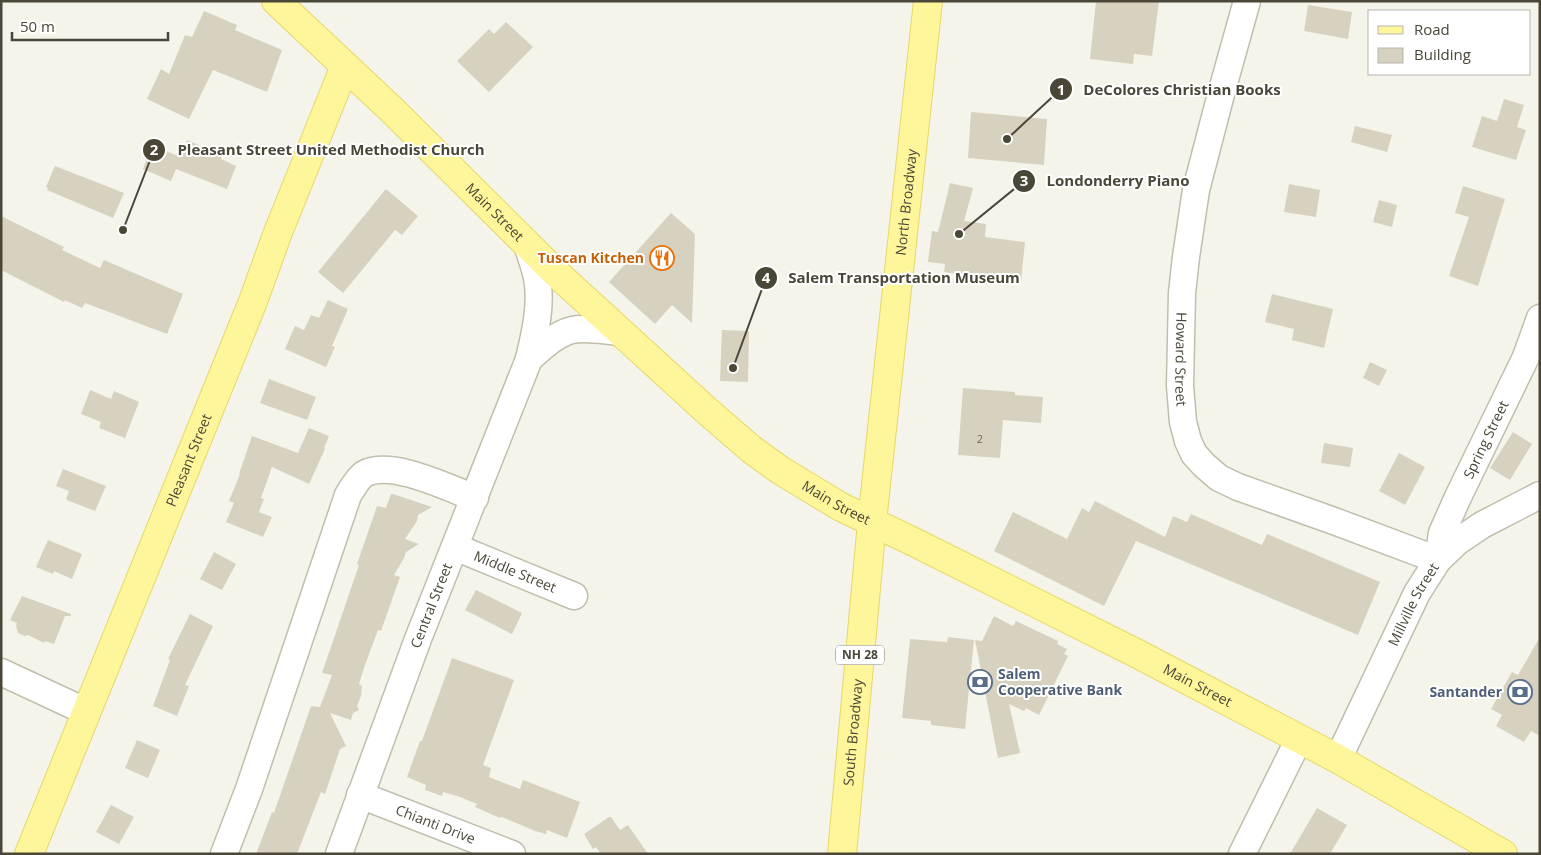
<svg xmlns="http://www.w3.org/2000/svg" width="1541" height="855" font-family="'Open Sans',sans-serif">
<rect width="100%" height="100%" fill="#f5f4ea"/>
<path fill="#d7d2c0" d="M 1096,1 L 1159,1 L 1152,56 L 1134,54 L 1133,64 L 1090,59 Z
M 1308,5 L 1352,12 L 1348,39 L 1304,31 Z
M 204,11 L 237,25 L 235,30 L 282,50 L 267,92 L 213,70 L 189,119 L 147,99 L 161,69 L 169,74 L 185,35 L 192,37 Z
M 506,22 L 533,47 L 489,92 L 457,61 L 489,29 L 494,34 Z
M 1504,99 L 1524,105 L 1517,127 L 1526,130 L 1516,160 L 1472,147 L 1482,116 L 1497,121 Z
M 971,112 L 1047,119 L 1044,165 L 968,158 Z
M 1355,126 L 1392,135 L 1387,152 L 1351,142 Z
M 187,140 L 222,155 L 221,159 L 236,166 L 227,189 L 176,169 L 171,181 L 143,169 L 152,145 L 180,157 Z
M 55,166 L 124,193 L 113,218 L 47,190 L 48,188 L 46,187 Z
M 950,183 L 973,188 L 964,221 L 986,224 L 985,237 L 1025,242 L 1021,281 L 944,272 L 945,264 L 928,262 L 932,231 L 938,232 Z
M 1289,184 L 1320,190 L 1316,217 L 1284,212 Z
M 1463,186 L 1505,199 L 1478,286 L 1449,276 L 1469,217 L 1455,213 Z
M 386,189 L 418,216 L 402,235 L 395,230 L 343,293 L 318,272 Z
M 1379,200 L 1397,205 L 1392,227 L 1373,222 Z
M 671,213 L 695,234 L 692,323 L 672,305 L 655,324 L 609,282 Z
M 1,216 L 64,247 L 62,250 L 100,268 L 104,260 L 183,294 L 167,334 L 85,303 L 82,308 L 65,300 L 64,302 L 1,270 Z
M 1272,294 L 1333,309 L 1324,348 L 1292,340 L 1294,329 L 1265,322 Z
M 328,300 L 348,309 L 332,346 L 335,347 L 326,367 L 285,349 L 295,326 L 304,330 L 311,315 L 319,318 Z
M 722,330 L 749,331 L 748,382 L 720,381 Z
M 1370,362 L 1387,370 L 1379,386 L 1363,378 Z
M 269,379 L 316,397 L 307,420 L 260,403 Z
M 963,388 L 1015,392 L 1015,395 L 1043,397 L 1041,423 L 1003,420 L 1000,458 L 958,455 Z
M 90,390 L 111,399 L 114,391 L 139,402 L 125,438 L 99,428 L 101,422 L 81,414 Z
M 309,428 L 329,436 L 324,448 L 325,449 L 309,484 L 272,467 L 261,498 L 264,499 L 259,512 L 272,517 L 263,537 L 226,522 L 234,503 L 229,501 L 240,474 L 239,474 L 252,436 L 298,453 Z
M 1513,432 L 1532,444 L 1510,480 L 1490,468 Z
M 1324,443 L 1353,448 L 1350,467 L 1321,463 Z
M 1399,453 L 1425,467 L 1405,505 L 1379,491 Z
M 63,469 L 106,486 L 95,511 L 69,501 L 66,499 L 69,491 L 56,486 Z
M 391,494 L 393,494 L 432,507 L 418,515 L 417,521 L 405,539 L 419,544 L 406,552 L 404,558 L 394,575 L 400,577 L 381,631 L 378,630 L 365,665 L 359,684 L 362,686 L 361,696 L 357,706 L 359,710 L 353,713 L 351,720 L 330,713 L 346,746 L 340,749 L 325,794 L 321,792 L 297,854 L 256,854 L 272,812 L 274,813 L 311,706 L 320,707 L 332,675 L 322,673 L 359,565 L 357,564 L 377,506 L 386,508 Z
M 1095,501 L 1165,537 L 1173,516 L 1187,522 L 1191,514 L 1262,545 L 1267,534 L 1380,582 L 1358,635 L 1136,541 L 1104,606 L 994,551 L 1013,512 L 1067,539 L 1082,508 L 1089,512 Z
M 48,540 L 82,554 L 72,579 L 54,571 L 53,574 L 36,567 Z
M 214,552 L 236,564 L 222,590 L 200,579 Z
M 476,590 L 522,613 L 512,634 L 465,610 Z
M 22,596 L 71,614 L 71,616 L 65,616 L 54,644 L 45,641 L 44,643 L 28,635 L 25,636 L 18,633 L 16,626 L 17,623 L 10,620 Z
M 190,614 L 213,626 L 185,685 L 189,686 L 177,716 L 153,706 L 170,660 L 168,659 Z
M 994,616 L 1013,626 L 1016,621 L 1058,641 L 1057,644 L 1067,649 L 1064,654 L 1068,656 L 1039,715 L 1026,708 L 1024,711 L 1009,704 L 1020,753 L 998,758 L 975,640 L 982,641 Z
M 948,637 L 974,640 L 965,729 L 931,725 L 931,721 L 902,718 L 910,639 L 947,642 Z
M 1540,637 L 1540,736 L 1531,731 L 1524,742 L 1496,726 L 1502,715 L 1491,709 L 1512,672 L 1518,675 Z
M 452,658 L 514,680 L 483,765 L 491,768 L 489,777 L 520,789 L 523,780 L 580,802 L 567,838 L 547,830 L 546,834 L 535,831 L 502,817 L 500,818 L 475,807 L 477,804 L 460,797 L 443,792 L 442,796 L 425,790 L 426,785 L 407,777 L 420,741 L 422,741 Z
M 137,740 L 160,750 L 148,778 L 125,768 Z
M 111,805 L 134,817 L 119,844 L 96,832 Z
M 1317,808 L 1347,825 L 1330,854 L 1290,854 Z
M 609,817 L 611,817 L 620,830 L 628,825 L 648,854 L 601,854 L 596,847 L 593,849 L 584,834 Z"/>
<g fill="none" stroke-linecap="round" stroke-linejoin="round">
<defs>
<g id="minor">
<path id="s1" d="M 1247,1 L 1221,94 L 1196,190 L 1186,257 L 1182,293 L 1180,386 L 1183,422 L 1188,441 L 1194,454 L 1204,465 L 1219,478 L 1238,487 L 1334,521 L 1438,560 L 1442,533 L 1458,497 L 1526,357 L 1540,318"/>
<path d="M 529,359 C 541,348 556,334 572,330 C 587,327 605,331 620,332"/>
<path id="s2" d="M 455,547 L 574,596"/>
<path d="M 1,672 L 87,712"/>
<path id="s3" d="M 1338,759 L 1417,593 L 1438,560 L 1457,542 L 1482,525 L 1540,495"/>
<path id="s4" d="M 360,795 L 512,854"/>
<path d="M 224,854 L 249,789 L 348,495 C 352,489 358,478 364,474 C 391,459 448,488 475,498"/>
<path id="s5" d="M 339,854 L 418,639 L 529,359 C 535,333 542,305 537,278 C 535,267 530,255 527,244"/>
<path d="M 1242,854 L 1299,739"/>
</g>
<g id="major">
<path id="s6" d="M 276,1 L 393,111 L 555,272 L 706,410 L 751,449 L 780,470 L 841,507 L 916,543 L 1138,654 L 1273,725 L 1338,759 L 1503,854"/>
<path id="s7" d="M 29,854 L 252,304 L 277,235 L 345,66"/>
<path id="s8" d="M 842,854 L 872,522 L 928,1"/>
</g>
</defs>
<use href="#minor" stroke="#c1bead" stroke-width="29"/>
<use href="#major" stroke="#e5d868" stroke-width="30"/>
<use href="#minor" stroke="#fff" stroke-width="26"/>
<use href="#major" stroke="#fff59a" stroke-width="28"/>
</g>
<defs>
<symbol id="restaurant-ring" viewBox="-11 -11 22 22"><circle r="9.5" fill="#fff" stroke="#e8710a" stroke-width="1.5"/><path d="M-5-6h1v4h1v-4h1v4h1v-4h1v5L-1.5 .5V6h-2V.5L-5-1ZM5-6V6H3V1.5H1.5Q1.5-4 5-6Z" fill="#e8710a"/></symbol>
<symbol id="bank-ring" viewBox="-11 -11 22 22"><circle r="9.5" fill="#fff" stroke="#5c6f8a" stroke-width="1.5"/><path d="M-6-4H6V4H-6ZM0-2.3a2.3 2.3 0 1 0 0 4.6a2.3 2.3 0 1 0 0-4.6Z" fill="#5c6f8a"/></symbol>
</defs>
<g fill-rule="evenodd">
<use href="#restaurant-ring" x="648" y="244" width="28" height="28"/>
<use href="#bank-ring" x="966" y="668" width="28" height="28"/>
<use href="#bank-ring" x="1506" y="678" width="28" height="28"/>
</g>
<g text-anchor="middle" stroke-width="4" stroke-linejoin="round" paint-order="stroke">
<g font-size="11" fill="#6d695a">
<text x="980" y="443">2</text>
</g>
<rect fill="#fff" stroke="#807e74" stroke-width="1" x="836" y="645.5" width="48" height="19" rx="4"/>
<g font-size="12" font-weight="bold" fill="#4a4638">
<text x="860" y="659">NH 28</text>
</g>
<g font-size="14" fill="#4a4638" stroke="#fff">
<text dy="5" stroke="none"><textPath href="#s8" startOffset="655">North Broadway</textPath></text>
<text dy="5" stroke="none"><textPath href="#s6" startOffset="304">Main Street</textPath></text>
<text dy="5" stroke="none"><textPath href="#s1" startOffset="366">Howard Street</textPath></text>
<text dy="5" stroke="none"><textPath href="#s1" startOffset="862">Spring Street</textPath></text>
<text dy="5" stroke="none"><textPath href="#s7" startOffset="425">Pleasant Street</textPath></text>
<text dy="5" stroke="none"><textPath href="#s6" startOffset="754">Main Street</textPath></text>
<text dy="5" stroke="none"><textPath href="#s2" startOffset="65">Middle Street</textPath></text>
<text dy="5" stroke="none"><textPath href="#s3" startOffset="172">Millville Street</textPath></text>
<text dy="5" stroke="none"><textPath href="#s5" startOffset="265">Central Street</textPath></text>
<text dy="5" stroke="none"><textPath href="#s6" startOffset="1159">Main Street</textPath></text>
<text dy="5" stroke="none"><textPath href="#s8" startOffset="122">South Broadway</textPath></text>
<text dy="5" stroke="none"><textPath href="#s4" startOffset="81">Chianti Drive</textPath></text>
</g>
<g font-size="14" font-weight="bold" fill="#c56008" stroke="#fff" text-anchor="end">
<text x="644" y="263">Tuscan Kitchen</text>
</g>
<g font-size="14" font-weight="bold" fill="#4e5e75" stroke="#fff" text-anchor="start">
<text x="998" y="679">Salem<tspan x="998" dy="16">Cooperative Bank</tspan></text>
<text x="1502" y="697" text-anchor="end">Santander</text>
</g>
</g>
<path fill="none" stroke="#4a4638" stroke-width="2" d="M1007 139L1061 89M123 230L154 150M959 234L1024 181M733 368L766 278"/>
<g fill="#4a4638" stroke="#fff" stroke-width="2">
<circle cx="1007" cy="139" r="5"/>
<circle cx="123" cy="230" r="5"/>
<circle cx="959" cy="234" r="5"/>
<circle cx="733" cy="368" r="5"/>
<circle cx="1061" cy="89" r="12"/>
<circle cx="154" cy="150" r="12"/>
<circle cx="1024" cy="181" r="12"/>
<circle cx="766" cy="278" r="12"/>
</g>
<g font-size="15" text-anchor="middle" font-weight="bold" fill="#fff">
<text x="1061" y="95">1</text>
<text x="154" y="155">2</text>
<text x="1024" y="186">3</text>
<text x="766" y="283">4</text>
</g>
<g font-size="15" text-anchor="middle" font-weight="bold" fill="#4a4638" stroke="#fff" stroke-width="4" stroke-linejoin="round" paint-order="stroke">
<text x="1182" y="95">DeColores Christian Books</text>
<text x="331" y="155">Pleasant Street United Methodist Church</text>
<text x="1118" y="186">Londonderry Piano</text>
<text x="904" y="283">Salem Transportation Museum</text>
</g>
<rect width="1541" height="855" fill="none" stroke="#4a4638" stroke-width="5"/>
<rect x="1368" y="10" width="162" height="65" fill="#ffffff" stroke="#b7b5af"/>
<rect x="1378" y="26" width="25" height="8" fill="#fff59a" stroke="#b7b5af"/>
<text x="1414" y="35" font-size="15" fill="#4a4638">Road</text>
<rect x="1378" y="48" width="25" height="15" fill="#d7d2c0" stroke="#b7b5af"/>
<text x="1414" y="60" font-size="15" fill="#4a4638">Building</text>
<path d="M12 32v8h156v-8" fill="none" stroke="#4a4638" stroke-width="2.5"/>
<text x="20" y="32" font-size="15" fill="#4a4638" stroke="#ffffff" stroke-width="4" paint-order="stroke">50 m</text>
</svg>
